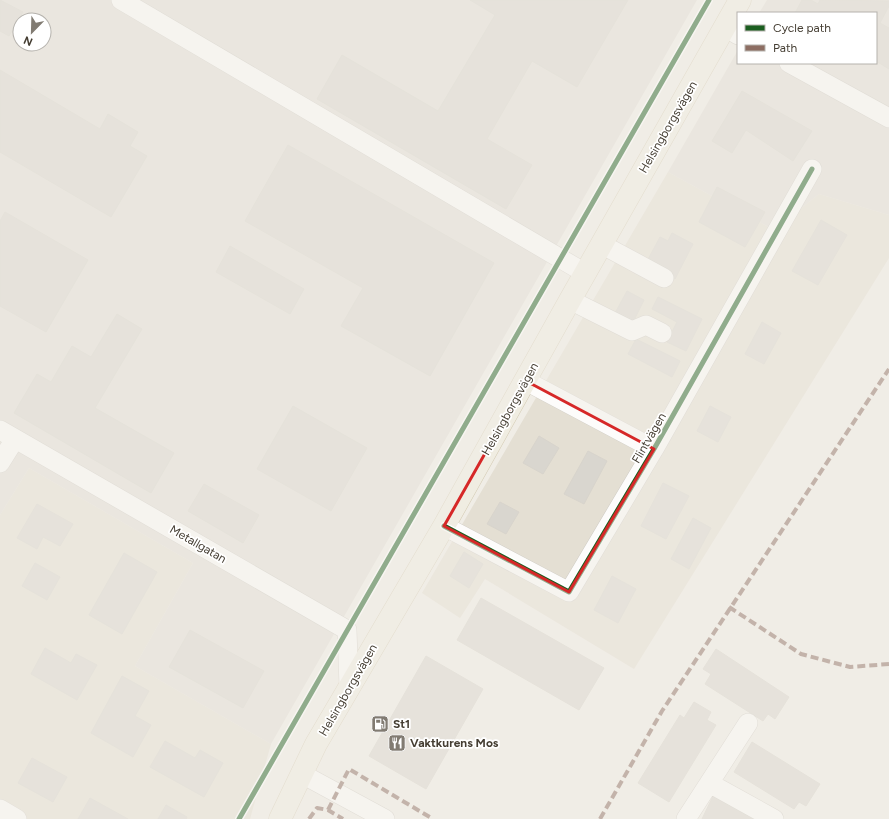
<svg xmlns="http://www.w3.org/2000/svg" width="889" height="819" font-family="Figtree,sans-serif">
<rect width="100%" height="100%" fill="#f0ede6"/>
<path fill="#e4dfd3" d="M 668,172 L 774,230 L 819,194 L 889,215 L 889,258 L 634,669 L 485,579 L 460,618 L 422,593 Z
M 29,468 L 193,563 L 135,666 L 271,744 L 250,819 L 0,819 L 0,515 Z"/>
<path fill="#e2ded7" fill-rule="evenodd" d="M 0,0 L 697,0 L 271,744 L 135,666 L 193,563 L 29,468 L 0,515 ZM 20,20 L 44,20 L 44,44 L 20,44 Z
M 767,0 L 889,0 L 889,215 L 819,194 L 774,230 L 668,172 L 738,50 L 738,63 L 876,63 L 876,13 L 759,13 Z"/>
<path fill="#d9d6cf" stroke="#d8d4cc" d="M 0,0 L 23,12 L 9,36 L 0,31 Z
M 470,0 L 628,0 L 577,87 L 532,61 L 487,139 L 532,165 L 506,209 L 317,99 L 342,55 L 438,111 L 495,15 Z
M 802,0 L 811,0 L 818,4 L 820,0 L 889,1 L 889,6 L 880,23 L 889,28 L 889,69 L 876,61 L 876,13 L 795,13 Z
M 0,70 L 100,129 L 108,114 L 138,132 L 130,146 L 147,156 L 111,217 L 0,152 Z
M 742,91 L 812,131 L 793,161 L 746,130 L 732,153 L 712,141 Z
M 288,145 L 494,263 L 430,376 L 341,326 L 363,288 L 245,221 Z
M 717,187 L 765,212 L 745,247 L 699,222 Z
M 5,212 L 88,260 L 46,332 L 0,306 L 0,221 Z
M 821,220 L 847,235 L 818,285 L 792,271 Z
M 672,233 L 693,244 L 675,279 L 646,263 L 660,237 L 668,241 Z
M 230,246 L 304,289 L 290,314 L 216,272 Z
M 627,291 L 644,300 L 632,324 L 614,315 Z
M 658,297 L 702,319 L 686,351 L 667,342 L 677,322 L 652,309 Z
M 117,314 L 142,329 L 95,408 L 174,453 L 151,493 L 14,413 L 37,374 L 51,382 L 72,346 L 91,357 Z
M 762,322 L 781,333 L 764,364 L 745,354 Z
M 636,339 L 680,361 L 672,377 L 628,354 Z
M 293,406 L 367,448 L 331,511 L 257,469 Z
M 710,406 L 731,417 L 718,442 L 697,431 Z
M 539,436 L 559,448 L 543,474 L 523,463 Z
M 588,451 L 607,461 L 584,504 L 564,494 Z
M 663,483 L 689,496 L 666,539 L 641,526 Z
M 204,484 L 259,515 L 243,543 L 188,511 Z
M 500,502 L 519,512 L 506,534 L 487,524 Z
M 37,504 L 73,524 L 60,546 L 43,537 L 37,549 L 17,538 Z
M 693,518 L 711,528 L 689,569 L 671,559 Z
M 464,552 L 483,564 L 469,588 L 450,576 Z
M 124,553 L 157,572 L 122,634 L 89,615 Z
M 35,563 L 60,577 L 47,600 L 22,586 Z
M 612,576 L 636,589 L 618,623 L 594,610 Z
M 481,598 L 604,668 L 579,710 L 457,640 Z
M 190,630 L 264,671 L 243,708 L 169,667 Z
M 45,648 L 71,663 L 76,654 L 97,665 L 77,700 L 31,674 Z
M 716,649 L 789,697 L 775,719 L 768,714 L 763,721 L 705,684 L 711,674 L 703,669 Z
M 426,656 L 483,689 L 426,789 L 369,756 Z
M 122,676 L 149,691 L 135,716 L 151,725 L 133,757 L 91,733 Z
M 694,702 L 711,712 L 707,720 L 716,725 L 669,802 L 638,783 L 680,715 L 684,718 Z
M 165,741 L 195,758 L 200,750 L 223,763 L 204,797 L 150,767 Z
M 752,742 L 820,784 L 806,806 L 799,802 L 794,809 L 734,772 Z
M 32,758 L 67,777 L 53,802 L 18,783 Z
M 713,796 L 757,819 L 702,819 Z
M 90,798 L 128,819 L 78,819 Z
M 166,805 L 187,817 L 186,819 L 158,819 Z"/>
<g fill="none" stroke-linecap="round" stroke-linejoin="round">
<defs>
<path id="minor" d="M 121,0 L 585,273
M 725,27 L 738,35
M 789,63 L 889,118
M 601,244 L 664,278
M 570,300 L 632,331 L 646,325 L 662,333
M 526,381 L 654,449
M 0,430 L 347,630 L 349,687
M 0,463 L 15,439
M 444,526 L 569,592 L 654,449 L 812,169
M 302,774 L 385,819
M 709,783 L 774,819
M 0,809 L 17,819
M 686,819 L 748,723"/>
<path id="major" d="M 280,819 L 316,744 L 444,526 L 570,300 L 740,0"/>
</defs>
<use href="#minor" stroke="#cecbc4" stroke-width="20"/>
<use href="#major" stroke="#d3cab2" stroke-width="23"/>
<use href="#minor" stroke="#fdfcfb" stroke-width="19"/>
<use href="#major" stroke="#f0ede2" stroke-width="22"/>
<path stroke="#8d6e63" stroke-width="4" stroke-dasharray="8 4" stroke-linecap="butt" d="M 729,607 L 801,654 L 850,667 L 889,664
M 328,810 L 349,769 L 433,819
M 309,819 L 317,808 L 328,810 L 343,819
M 600,819 L 662,711 L 889,369"/>
<defs>
<path id="cycleway" d="M 444,526 L 569,592 L 654,449 L 812,169
M 239,819 L 709,0"/>
</defs>
<use href="#cycleway" stroke="#fff" stroke-width="8"/>
<use href="#cycleway" stroke="#1b5e20" stroke-width="5"/>
</g>
<path d="M0 0H889V819H0ZM 526,381 L 654,449 L 569,592 L 444,526 Z" fill="#f0ede6" fill-opacity=".55" fill-rule="evenodd"/>
<path fill="none" stroke="#d62828" stroke-width="3" stroke-linejoin="round" d="M 526,381 L 654,449 L 569,592 L 444,526 Z"/>
<defs>
<symbol id="fuel-square" viewBox="-11 -11 22 22"><rect x="-9" y="-9" width="18" height="18" rx="4" fill="#817b72" stroke="#fff"/><path d="M-5.5-6h7V0h2V4h1.3V-2.5L3-4.5l.8-.8L6-3V5H2.5V1h-1V6h-7ZM-4.2-4.7v3.2H.2V-4.7Z" fill="#fff"/></symbol>
<symbol id="restaurant-square" viewBox="-11 -11 22 22"><rect x="-9" y="-9" width="18" height="18" rx="4" fill="#817b72" stroke="#fff"/><path d="M-5-6h1v4h1v-4h1v4h1v-4h1v5L-1.5 .5V6h-2V.5L-5-1ZM5-6V6H3V1.5H1.5Q1.5-4 5-6Z" fill="#fff"/></symbol>
</defs>
<g fill-rule="evenodd">
<use href="#fuel-square" x="370" y="714" width="20" height="20"/>
<use href="#restaurant-square" x="387" y="733" width="20" height="20"/>
</g>
<g text-anchor="middle" stroke-width="3.5" stroke-linejoin="round" paint-order="stroke">
<g font-size="12" fill="#453e33" stroke="#fff">
<text transform="translate(668 127) rotate(-60)" y="4">Helsingborgsvägen</text>
<text transform="translate(510 409) rotate(-61)" y="4">Helsingborgsvägen</text>
<text transform="translate(649 438) rotate(-60)" y="4">Flintvägen</text>
<text transform="translate(198 544) rotate(30)" y="4">Metallgatan</text>
<text transform="translate(348 690) rotate(-60)" y="4">Helsingborgsvägen</text>
</g>
<g font-size="12" font-weight="bold" fill="#453e33" stroke="#fff" text-anchor="start">
<text x="393" y="728">St1</text>
<text x="410" y="747">Vaktkurens Mos</text>
</g>
</g>
<rect x="737" y="12" width="140" height="52" fill="#ffffff" stroke="#b5b2ad"/>
<rect x="745" y="25" width="20" height="6" fill="#1b5e20" stroke="#b5b2ad"/>
<text x="773" y="32" font-size="12" fill="#453e33">Cycle path</text>
<rect x="745" y="45" width="20" height="6" fill="#8d6e63" stroke="#b5b2ad"/>
<text x="773" y="52" font-size="12" fill="#453e33">Path</text>
<g transform="translate(32 32) rotate(203)"><circle r="19" fill="#ffffff" stroke="#b5b2ad"/>
<path d="M0-3L7 15L0 10L-7 15Z" fill="#817b72"/>
<text y="-6" font-size="11" font-weight="bold" text-anchor="middle" fill="#453e33">N</text>
</g>
</svg>
